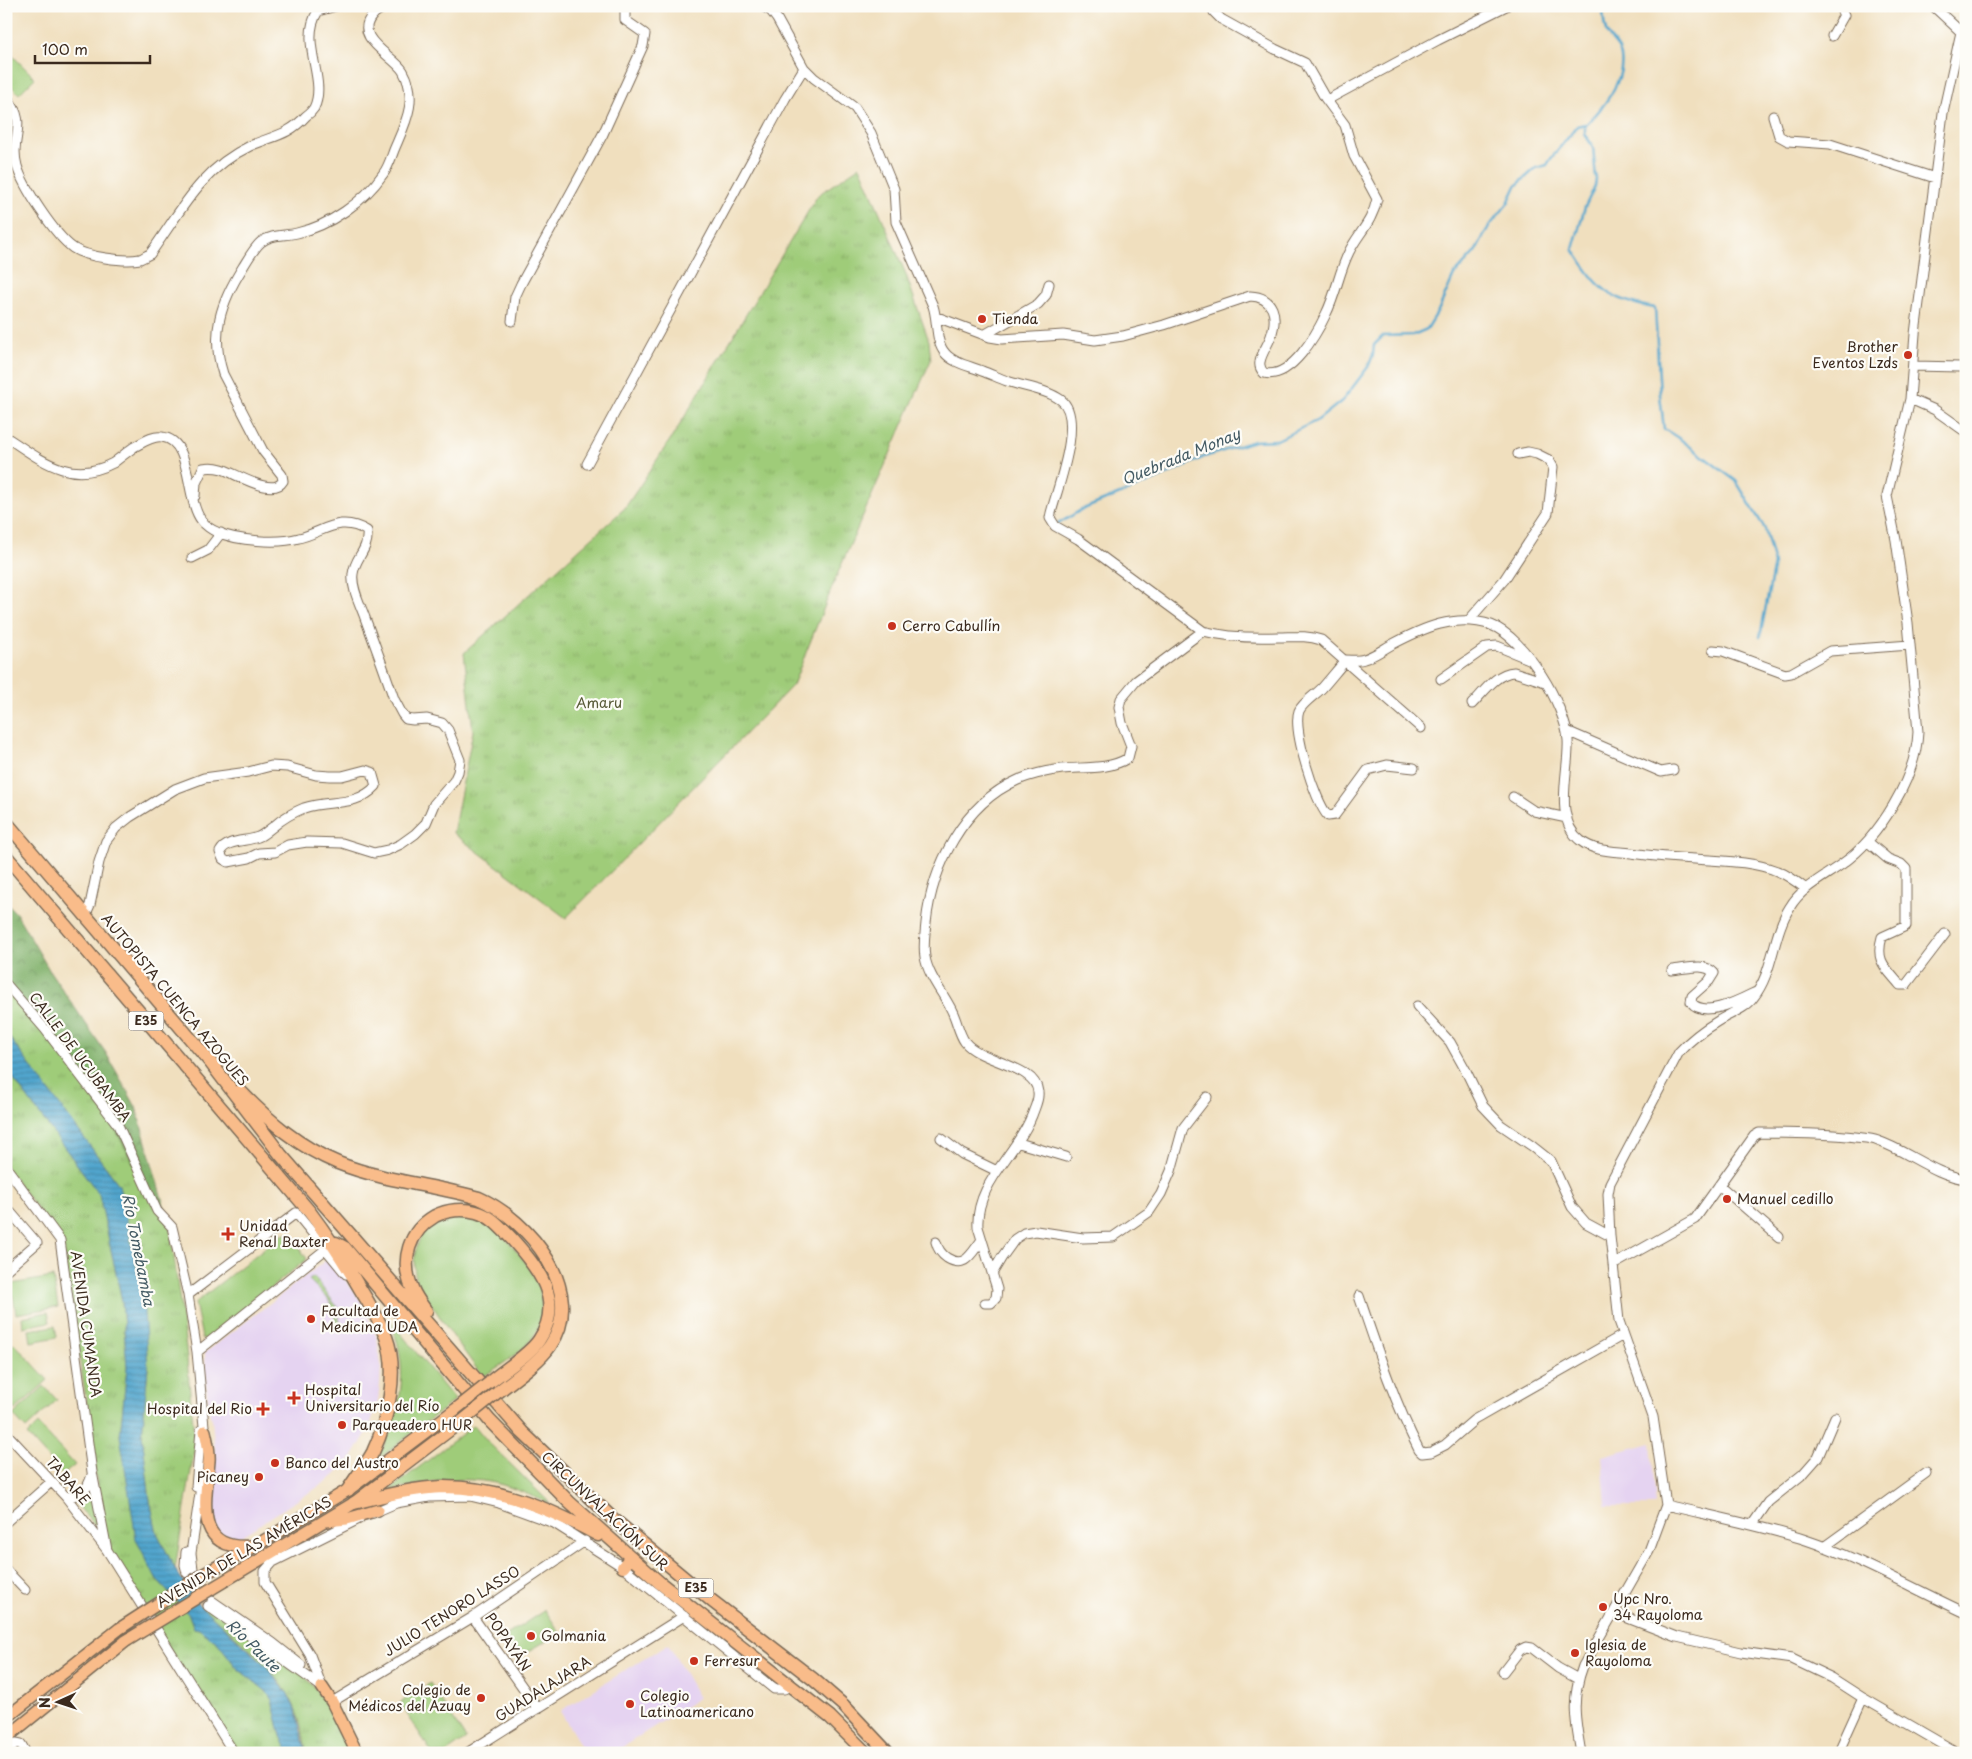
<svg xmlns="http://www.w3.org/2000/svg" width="1972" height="1759" font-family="'Playpen Sans',sans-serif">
<defs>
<pattern id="forest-crowns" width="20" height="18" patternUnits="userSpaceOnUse" patternTransform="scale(1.25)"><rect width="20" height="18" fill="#7fb069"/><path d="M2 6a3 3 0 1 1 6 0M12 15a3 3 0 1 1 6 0" fill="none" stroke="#698f56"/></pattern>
<pattern id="park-tufts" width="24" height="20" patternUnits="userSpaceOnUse" patternTransform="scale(1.25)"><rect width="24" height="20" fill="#9fcc79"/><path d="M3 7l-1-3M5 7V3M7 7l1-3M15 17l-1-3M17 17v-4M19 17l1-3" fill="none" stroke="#8aaf68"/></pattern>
<pattern id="garden-furrows" width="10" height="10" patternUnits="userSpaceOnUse" patternTransform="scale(1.25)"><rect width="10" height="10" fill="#9fcc79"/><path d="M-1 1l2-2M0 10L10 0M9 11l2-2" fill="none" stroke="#8aaf68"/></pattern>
<pattern id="water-rules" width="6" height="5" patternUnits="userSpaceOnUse" patternTransform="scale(1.25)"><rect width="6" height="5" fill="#51a5cd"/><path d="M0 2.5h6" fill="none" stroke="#4487a6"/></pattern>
</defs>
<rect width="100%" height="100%" fill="#fdfcf7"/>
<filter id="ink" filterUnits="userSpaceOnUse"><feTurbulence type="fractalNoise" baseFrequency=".02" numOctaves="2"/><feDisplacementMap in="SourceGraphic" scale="10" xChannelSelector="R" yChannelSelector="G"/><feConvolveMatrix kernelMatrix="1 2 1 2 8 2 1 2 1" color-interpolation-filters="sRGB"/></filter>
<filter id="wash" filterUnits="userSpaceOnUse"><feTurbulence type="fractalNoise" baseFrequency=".0096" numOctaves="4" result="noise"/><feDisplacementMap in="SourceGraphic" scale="20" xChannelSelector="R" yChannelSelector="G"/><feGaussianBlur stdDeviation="1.12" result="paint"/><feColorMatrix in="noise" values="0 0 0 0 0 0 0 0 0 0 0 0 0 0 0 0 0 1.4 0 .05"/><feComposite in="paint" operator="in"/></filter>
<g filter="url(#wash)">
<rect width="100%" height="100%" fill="#f0dfbe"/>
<path fill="#e5d3f1" d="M 329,1258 L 361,1301 L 377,1338 L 381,1365 L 380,1384 L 378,1400 L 369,1429 L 353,1456 L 334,1476 L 321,1485 L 240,1537 L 231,1538 L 222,1535 L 214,1528 L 211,1521 L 212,1463 L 215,1452 L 212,1418 L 210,1416 L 207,1394 L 205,1353 Z
M 1651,1443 L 1656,1506 L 1606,1506 L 1602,1456 Z
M 668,1644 L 699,1698 L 613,1753 L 585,1753 L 560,1711 Z"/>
<path fill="#9fcc79" stroke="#6d7b4c" d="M 11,54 L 35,78 L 19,94 L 6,81 L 6,59 Z
M 459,1215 C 465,1215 472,1215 478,1217 C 499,1227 530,1263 538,1285 C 542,1298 544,1313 539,1326 C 530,1350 502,1363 483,1377 C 466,1354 449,1332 434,1308 C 429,1301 423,1294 419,1286 C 409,1266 415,1236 433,1223 C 441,1218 450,1217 459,1215 Z
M 290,1233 L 307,1259 L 206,1340 L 202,1338 L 195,1303 L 281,1235 Z
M 53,1277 L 58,1307 L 16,1314 L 11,1284 Z
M 48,1312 L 50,1322 L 23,1327 L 22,1317 Z
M 389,1319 L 455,1400 L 377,1460 C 393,1428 406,1393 400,1356 C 399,1344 393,1331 389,1319 Z
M 55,1326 L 57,1337 L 31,1342 L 29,1330 Z
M 14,1343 L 48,1380 L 15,1410 L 6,1401 L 6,1350 Z
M 44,1386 L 57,1400 L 26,1429 L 13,1415 Z
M 38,1424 L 75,1465 L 63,1475 L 27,1435 Z
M 474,1425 L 489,1443 L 550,1503 C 532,1497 514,1487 495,1483 C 458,1475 424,1483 388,1491 Z
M 93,1485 L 99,1529 L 72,1500 L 85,1497 Z
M 545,1610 L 560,1633 L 517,1658 L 502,1638 Z
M 430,1683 L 466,1739 L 446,1753 L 432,1753 L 400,1703 Z"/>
<path fill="url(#forest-crowns)" stroke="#5d6d44" d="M 6,903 L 16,913 L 51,973 L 106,1053 L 136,1107 L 170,1227 L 6,988 Z"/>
<path fill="url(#park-tufts)" stroke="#6d7b4c" d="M 860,166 L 905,272 L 929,341 L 931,360 L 837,575 L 793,685 L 566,918 L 453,833 L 473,731 L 464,653 L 625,508 L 676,431 L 818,195 Z
M 6,988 L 62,1055 L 113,1125 L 143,1182 L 170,1227 L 186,1348 L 195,1446 L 175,1569 L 157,1533 L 150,1501 L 142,1435 L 148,1367 L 119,1185 L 6,1033 Z
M 6,1069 L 99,1194 L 122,1301 L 127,1367 L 120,1436 L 156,1579 L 189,1615 L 194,1628 L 199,1629 L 218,1643 L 237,1668 L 266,1691 L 272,1700 L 281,1736 L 289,1753 L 234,1753 L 107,1550 L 96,1478 L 90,1423 L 60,1240 L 6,1167 Z
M 201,1606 L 208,1606 L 305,1676 L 321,1697 L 337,1724 L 349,1753 L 306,1753 C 304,1734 298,1710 288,1694 C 267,1660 230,1633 201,1606 Z"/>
<path fill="url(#garden-furrows)" stroke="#6d7b4c" d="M 314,1277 L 342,1313 L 338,1315 L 340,1323 L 337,1326 L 330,1301 L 309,1280 Z"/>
<path fill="url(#water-rules)" stroke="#466876" d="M 6,1033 L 119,1185 L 143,1298 L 148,1367 L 142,1435 L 150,1501 L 157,1533 L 175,1569 L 201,1606 L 266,1666 L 288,1694 L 296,1711 L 306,1753 L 289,1753 L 281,1736 L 272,1700 L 266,1691 L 237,1668 L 218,1643 L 199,1629 L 194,1628 L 189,1615 L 156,1579 L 136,1539 L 120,1436 L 127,1367 L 122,1301 L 99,1194 L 6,1069 Z"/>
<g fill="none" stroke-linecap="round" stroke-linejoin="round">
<path stroke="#51a5cd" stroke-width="2.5" d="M 1602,6 C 1604,14 1603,26 1607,33 C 1610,40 1618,45 1620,52 C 1628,79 1603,108 1585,126 L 1585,134 L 1593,147 L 1596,179 L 1595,186 L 1585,207 L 1573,249 C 1598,289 1608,300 1655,308 L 1660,395 L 1664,429 L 1680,439 L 1736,481 L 1765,529 L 1774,564 L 1760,637
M 1058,524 L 1081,510 L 1157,479 L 1204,457 L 1254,441 L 1277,440 L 1318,420 L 1343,400 L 1368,367 L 1373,355 L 1374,345 L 1383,336 L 1413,335 L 1427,329 L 1438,311 L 1454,275 L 1475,252 L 1488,228 L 1508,203 L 1516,186 L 1536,168 L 1547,165 C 1555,150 1568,140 1577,126 L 1585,124"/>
</g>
</g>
<g filter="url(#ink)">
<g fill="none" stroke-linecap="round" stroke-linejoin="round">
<path stroke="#ccbb9e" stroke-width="9" stroke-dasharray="9 4.5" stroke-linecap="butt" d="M 195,1574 L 204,1591 L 212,1601
M 190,1578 L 199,1595 L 208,1606"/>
<defs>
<path id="minor" d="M 762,6 L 771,11 L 777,19 L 804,68 L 814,78 L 855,108 L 871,133 L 894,189 L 896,222 L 933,306 C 938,320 935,342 945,353 C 953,363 970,366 982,371 C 990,374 999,378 1007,381 C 1024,387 1046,389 1061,400 C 1085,418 1057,489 1051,513 L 1050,518 L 1055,526 L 1078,539 L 1203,631 C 1226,637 1254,638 1278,637 C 1293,637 1306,635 1321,640 L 1421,728
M 1933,6 L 1961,32
M 1832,36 L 1844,15 L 1839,6
M 6,97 C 30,124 9,138 17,166 C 23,187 55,235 73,248 C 86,257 124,262 140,259 C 143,258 147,255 150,254 C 181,211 200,170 250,146 C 272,136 288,136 306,116 C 309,114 312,111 314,108 C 328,79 298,43 318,11 L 336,6
M 1327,100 L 1438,40 L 1506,6
M 1773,116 L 1779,136 L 1788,141 L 1830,144 L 1935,178
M 937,317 L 990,337 L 1002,339 L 1063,335 L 1095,340 L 1123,336 L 1164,325 L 1250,296 C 1274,297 1278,316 1271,336 C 1268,345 1261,354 1260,362 C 1259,367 1261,370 1264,373 C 1291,380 1317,333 1326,314 C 1336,294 1339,272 1349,252 C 1359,232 1372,223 1377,199 L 1354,156 L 1345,125 L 1325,98 L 1305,63 L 1275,49 L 1221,19 L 1214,12 L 1212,6
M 512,321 L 515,297 L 521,284 L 603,134 L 643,46 L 645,34 L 625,20 L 625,11 L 627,6
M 984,335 L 1038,304 L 1046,295 L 1049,284
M 1914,366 L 1960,367 L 1966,366
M 1910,399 L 1935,410 L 1966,432
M 6,437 C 40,459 70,486 113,463 C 120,458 127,452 134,447 C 142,443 153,435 162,437 C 193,440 185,501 202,521 C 205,525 212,530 217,532 C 237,541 278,544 299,538 C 324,532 340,514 367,531 C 369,551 355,556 353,574 C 351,588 361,606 365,618 C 375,645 385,672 394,699 L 402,714 L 406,719 L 413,720 L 427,719 L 442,723 L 448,730 L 460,760 L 458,772 L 454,781 L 434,804 L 426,823 L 415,834 L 401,844 L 388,850 L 374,853 L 342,843 L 307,842 L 288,845 L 275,852 L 259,853 L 249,858 L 228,862 L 223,859 L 220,852 C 227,839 246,842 258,837 C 264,835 268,830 274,826 C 283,818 292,813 304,808 C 329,799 356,808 376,786 L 372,772 L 365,770 L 342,776 L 330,776 L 316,775 L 287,767 L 271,766 L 248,772 L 204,778 L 175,789 L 130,817 L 116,828 L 106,841 L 99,862 L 90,905 L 85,916
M 587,464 L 785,99 L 804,68
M 195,496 L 196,483 L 203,468 C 209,467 215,467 222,469 C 235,473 273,498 283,481 L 282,475 L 263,451 L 223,374 C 210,333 221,302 243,267 C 248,259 254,248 261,242 C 272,234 284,236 297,233 C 329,226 364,202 383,174 C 388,168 391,158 394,150 C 405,124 419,99 403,71 C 394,56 351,37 373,15 C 376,11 382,9 385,6
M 192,558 L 208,550 L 221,533
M 1469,620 L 1504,580 L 1548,513 L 1553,467 L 1549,460 L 1537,454 L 1528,452 L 1518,454
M 1713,650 L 1723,651 L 1785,674 L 1791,673 L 1830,651 L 1910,645
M 1441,679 L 1487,647 L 1497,646 L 1529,659
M 1472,704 C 1484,692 1496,673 1514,672 L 1545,682
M 1567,731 L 1661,772 L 1673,770
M 1414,768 L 1387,765 L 1368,770 L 1335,815 L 1328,816 C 1315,802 1292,729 1299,711 C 1303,702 1317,694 1323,687 C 1331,678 1338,669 1346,660 C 1352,660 1359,661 1364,659 C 1374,656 1382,650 1391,645 C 1423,628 1455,613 1491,625 C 1525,638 1565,705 1568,740 C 1570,770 1552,819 1581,841 C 1595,852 1615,851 1631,853 C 1653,856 1674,858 1695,859 C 1722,861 1752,861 1777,871 C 1788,875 1797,882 1806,889
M 1513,797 L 1534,811 L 1567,818
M 1868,842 L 1888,859 L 1901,864 L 1906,869 L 1906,926 L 1882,937 C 1875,961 1885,967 1900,985 L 1906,985 L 1945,934
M 1672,970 C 1685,969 1705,962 1714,973 L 1709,981 L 1692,996 L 1691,1002 C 1705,1020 1743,998 1758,991
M 6,984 L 45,1029 L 118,1125 L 157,1211 L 172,1227 L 188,1295 L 197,1352 L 205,1437
M 1417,1006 L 1450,1042 L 1465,1069 L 1483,1106 L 1501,1125 L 1532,1146 L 1551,1161 L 1572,1207 L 1586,1223 L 1610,1236
M 941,1138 L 962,1154 L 997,1171
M 1019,1143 L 1066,1157
M 6,1167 L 60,1240 L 92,1472 L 107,1550 L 234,1753
M 1719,1185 L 1779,1237
M 6,1207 L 37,1243 L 6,1270
M 936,1242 C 938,1250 941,1254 947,1258 C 965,1269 971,1254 981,1241
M 1613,1265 L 1695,1219 L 1754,1136 L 1759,1133 C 1791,1133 1823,1133 1855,1137 C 1863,1138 1871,1138 1878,1141 C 1908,1151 1934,1175 1966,1179
M 993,1272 L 1002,1257 L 1015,1239 L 1024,1233 L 1036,1231 L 1083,1238 L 1113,1237 L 1149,1212 L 1161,1194 L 1171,1171 L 1183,1128 L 1207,1097
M 188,1295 L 296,1213 L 346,1274
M 1359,1296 C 1377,1349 1394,1401 1419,1450 L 1422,1453 L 1431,1452 L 1445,1445 L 1474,1420 L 1623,1335
M 985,1303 L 991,1303 L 996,1298 L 997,1289 L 978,1227 C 975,1182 1020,1152 1034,1110 C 1036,1105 1039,1098 1038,1092 C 1036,1065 980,1062 965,1042 C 959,1034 957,1021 952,1011 C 944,994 928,976 925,957 C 923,946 925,934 926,923 C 932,867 963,804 1018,780 C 1032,774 1047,771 1062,769 C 1084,767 1109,770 1128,758 L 1131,746 L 1122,723 L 1119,707 L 1121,699 L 1136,681 L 1203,631
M 197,1352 L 326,1249
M 6,1433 L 66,1497 L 107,1550
M 196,1487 L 201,1430
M 66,1497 C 83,1496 87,1490 92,1475
M 1666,1505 C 1712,1516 1758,1525 1803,1539 C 1860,1558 1912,1588 1966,1613
M 373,1513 L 396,1503 L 429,1497 L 470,1496 L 499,1503 L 554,1523 L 623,1567 L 774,1689 L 784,1689 L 791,1685
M 6,1522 L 51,1482
M 1752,1525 L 1768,1502 L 1803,1474 L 1818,1457 L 1835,1417
M 1824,1547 L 1926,1473
M 186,1552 L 185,1565 L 187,1573
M 193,1569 L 191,1553 L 202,1480
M 6,1570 L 25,1590
M 212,1601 L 273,1643 L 301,1665
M 208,1606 L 322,1687
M 1615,1613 L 1677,1637 L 1741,1652 L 1792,1659 L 1832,1678 L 1863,1698 L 1958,1753
M 473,1617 L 538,1709
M 1503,1672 L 1520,1650 L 1526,1647 L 1532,1648 L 1558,1668 L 1578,1679
M 322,1687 L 310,1655 L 265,1582 L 265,1571 L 273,1562 L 359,1519
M 332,1702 L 473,1617 L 585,1541
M 6,1751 L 16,1743 L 21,1744 L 26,1753
M 467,1753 L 684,1616
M 1581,1753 C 1575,1720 1571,1698 1583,1666 L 1649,1551 L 1666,1505 L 1653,1417 L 1619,1321 L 1610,1236 L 1608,1194 L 1610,1183 L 1679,1052 C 1691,1039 1703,1030 1718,1021 C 1729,1014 1745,1009 1753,998 C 1774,972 1772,935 1790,907 C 1802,887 1824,877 1842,864 C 1879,838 1916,778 1918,732 L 1908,623 L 1896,540 L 1887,496 L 1910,399 L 1915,334 L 1943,113 L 1961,32 L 1966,21
M 1838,1753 L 1863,1698"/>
<path id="major" d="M 205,1431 C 207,1441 210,1451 209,1461 C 206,1500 193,1551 251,1546
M 327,1521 L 347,1519 L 378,1510
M 204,1574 L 255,1546 L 348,1490 L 456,1409
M 211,1589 L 354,1503 L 462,1421
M 322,1687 L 332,1702 L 357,1753
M 6,1718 L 119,1629
M 6,1738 L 126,1641"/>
<path id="highway" d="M 6,822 L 211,1063 L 281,1155 L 522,1432 L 612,1518 L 712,1601 L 813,1679 L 843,1705 L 888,1753
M 6,856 L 309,1211 C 328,1236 344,1261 359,1287 C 369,1303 379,1320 386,1337 C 399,1371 388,1420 373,1452 C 366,1465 356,1477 348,1490
M 240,1091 C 269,1121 299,1147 338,1163 C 383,1181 433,1185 479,1198 C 529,1220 588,1291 550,1346 C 537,1364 515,1378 498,1392
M 336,1243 L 345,1248 L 490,1421 L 569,1502 L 660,1583 L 830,1717 L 866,1753
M 426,1311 C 421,1304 415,1296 412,1288 C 400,1260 409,1231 435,1216 C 447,1210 463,1208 476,1212 C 492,1216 501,1228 512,1239 C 538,1268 565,1301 539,1340 C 530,1354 504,1370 490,1382
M 354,1503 C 383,1496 413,1488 444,1487 C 500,1487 550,1509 598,1535
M 623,1567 L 631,1557"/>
</defs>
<use href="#minor" stroke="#7a6956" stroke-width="11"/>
<use href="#major" stroke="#7a6956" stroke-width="14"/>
<use href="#highway" stroke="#7a6956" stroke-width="15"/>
<use href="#minor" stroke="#fff" stroke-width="9"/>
<use href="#major" stroke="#f9bc8a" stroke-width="11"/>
<use href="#highway" stroke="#f9bc8a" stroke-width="12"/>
<defs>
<path id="major-bridge" d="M 456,1409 L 490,1382
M 462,1421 L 498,1392
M 119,1629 L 204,1574
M 126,1641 L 211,1589"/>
</defs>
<use href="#major-bridge" stroke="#7a6956" stroke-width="14" stroke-linecap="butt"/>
<use href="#major-bridge" stroke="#f9bc8a" stroke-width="11"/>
</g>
</g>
<g fill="#c8321e" stroke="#fdfcf7" stroke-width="2">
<circle cx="982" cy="319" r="5"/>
<circle cx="1908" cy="355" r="5"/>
<circle cx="892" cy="626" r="5"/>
<circle cx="1727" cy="1199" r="5"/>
<path d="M225.5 1226.5h5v5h5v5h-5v5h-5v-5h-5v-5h5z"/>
<circle cx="311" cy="1319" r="5"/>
<path d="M291.5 1390.5h5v5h5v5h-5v5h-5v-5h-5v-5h5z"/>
<path d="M260.5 1401.5h5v5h5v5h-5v5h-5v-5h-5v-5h5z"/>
<circle cx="342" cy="1425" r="5"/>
<circle cx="275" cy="1463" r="5"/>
<circle cx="259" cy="1477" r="5"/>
<circle cx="1603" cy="1607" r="5"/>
<circle cx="531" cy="1636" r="5"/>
<circle cx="1575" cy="1653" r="5"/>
<circle cx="694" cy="1661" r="5"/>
<circle cx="481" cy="1698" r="5"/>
<circle cx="630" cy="1704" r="5"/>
</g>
<g text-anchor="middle" stroke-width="4.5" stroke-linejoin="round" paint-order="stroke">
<g fill="#fdfcf7" stroke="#75695f" stroke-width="1">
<rect x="128.5" y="1011.5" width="35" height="19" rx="4"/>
<rect x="678.5" y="1578.5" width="35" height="19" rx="4"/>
</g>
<g font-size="12" font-weight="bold" fill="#3b2a1e">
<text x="146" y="1025">E35</text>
<text x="696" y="1592">E35</text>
</g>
<g font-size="14" fill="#3b2a1e" stroke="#fdfcf7" text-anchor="start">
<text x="992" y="324">Tienda</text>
<text x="1898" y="352" text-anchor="end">Brother<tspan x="1898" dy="16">Eventos Lzds</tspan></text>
<text x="902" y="631">Cerro Cabullín</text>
<text x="1737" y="1204">Manuel cedillo</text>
<text x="239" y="1231">Unidad<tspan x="239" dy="16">Renal Baxter</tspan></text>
<text x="321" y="1316">Facultad de<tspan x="321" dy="16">Medicina UDA</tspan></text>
<text x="305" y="1395">Hospital<tspan x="305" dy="16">Universitario del Río</tspan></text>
<text x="252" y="1414" text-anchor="end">Hospital del Rio</text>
<text x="352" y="1430">Parqueadero HUR</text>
<text x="285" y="1468">Banco del Austro</text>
<text x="249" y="1482" text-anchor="end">Picaney</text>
<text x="1613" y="1604">Upc Nro.<tspan x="1613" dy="16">34 Rayoloma</tspan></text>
<text x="541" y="1641">Golmania</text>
<text x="1585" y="1650">Iglesia de<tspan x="1585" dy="16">Rayoloma</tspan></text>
<text x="704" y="1666">Ferresur</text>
<text x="471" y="1695" text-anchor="end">Colegio de<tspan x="471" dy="16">Médicos del Azuay</tspan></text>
<text x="640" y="1701">Colegio<tspan x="640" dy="16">Latinoamericano</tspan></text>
</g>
<g font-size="14" fill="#595b39" stroke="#fdfcf7">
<text x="599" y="708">Amaru</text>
</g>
<g font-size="14" fill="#3b2a1e" stroke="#fdfcf7">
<text transform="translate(175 1000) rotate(50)" y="5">AUTOPISTA CUENCA AZOGUES</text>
<text transform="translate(80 1057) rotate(53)" y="5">CALLE DE UCUBAMBA</text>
<text transform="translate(86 1324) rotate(82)" y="5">AVENIDA CUMANDA</text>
<text transform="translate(68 1481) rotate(49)" y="5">TABARE</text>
<text transform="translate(605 1511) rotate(43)" y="5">CIRCUNVALACIÓN SUR</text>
<text transform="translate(244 1552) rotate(-31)" y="5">AVENIDA DE LAS AMÉRICAS</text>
<text transform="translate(452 1611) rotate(-32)" y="5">JULIO TENORO LASSO</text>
<text transform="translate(508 1642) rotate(55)" y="5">POPAYÁN</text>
<text transform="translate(543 1689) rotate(-32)" y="5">GUADALAJARA</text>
</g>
<g font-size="15" font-style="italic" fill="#445b64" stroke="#fdfcf7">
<text transform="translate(1181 457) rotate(-22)" y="5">Quebrada Monay</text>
<text transform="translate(138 1250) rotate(79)" y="5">Río Tomebamba</text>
<text transform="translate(253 1646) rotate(44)" y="5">Río Paute</text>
</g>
</g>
<rect width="1972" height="1759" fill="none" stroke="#fdfcf7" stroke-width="25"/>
<g transform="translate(58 1702) rotate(267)" stroke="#fdfcf7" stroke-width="4" paint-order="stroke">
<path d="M0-4L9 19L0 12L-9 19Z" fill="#3b2a1e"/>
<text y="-8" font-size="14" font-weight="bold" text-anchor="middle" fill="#3b2a1e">N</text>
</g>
<path d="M35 55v8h115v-8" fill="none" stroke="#3b2a1e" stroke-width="2.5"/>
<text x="42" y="55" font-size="15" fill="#3b2a1e" stroke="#fdfcf7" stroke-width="4" paint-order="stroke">100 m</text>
</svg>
